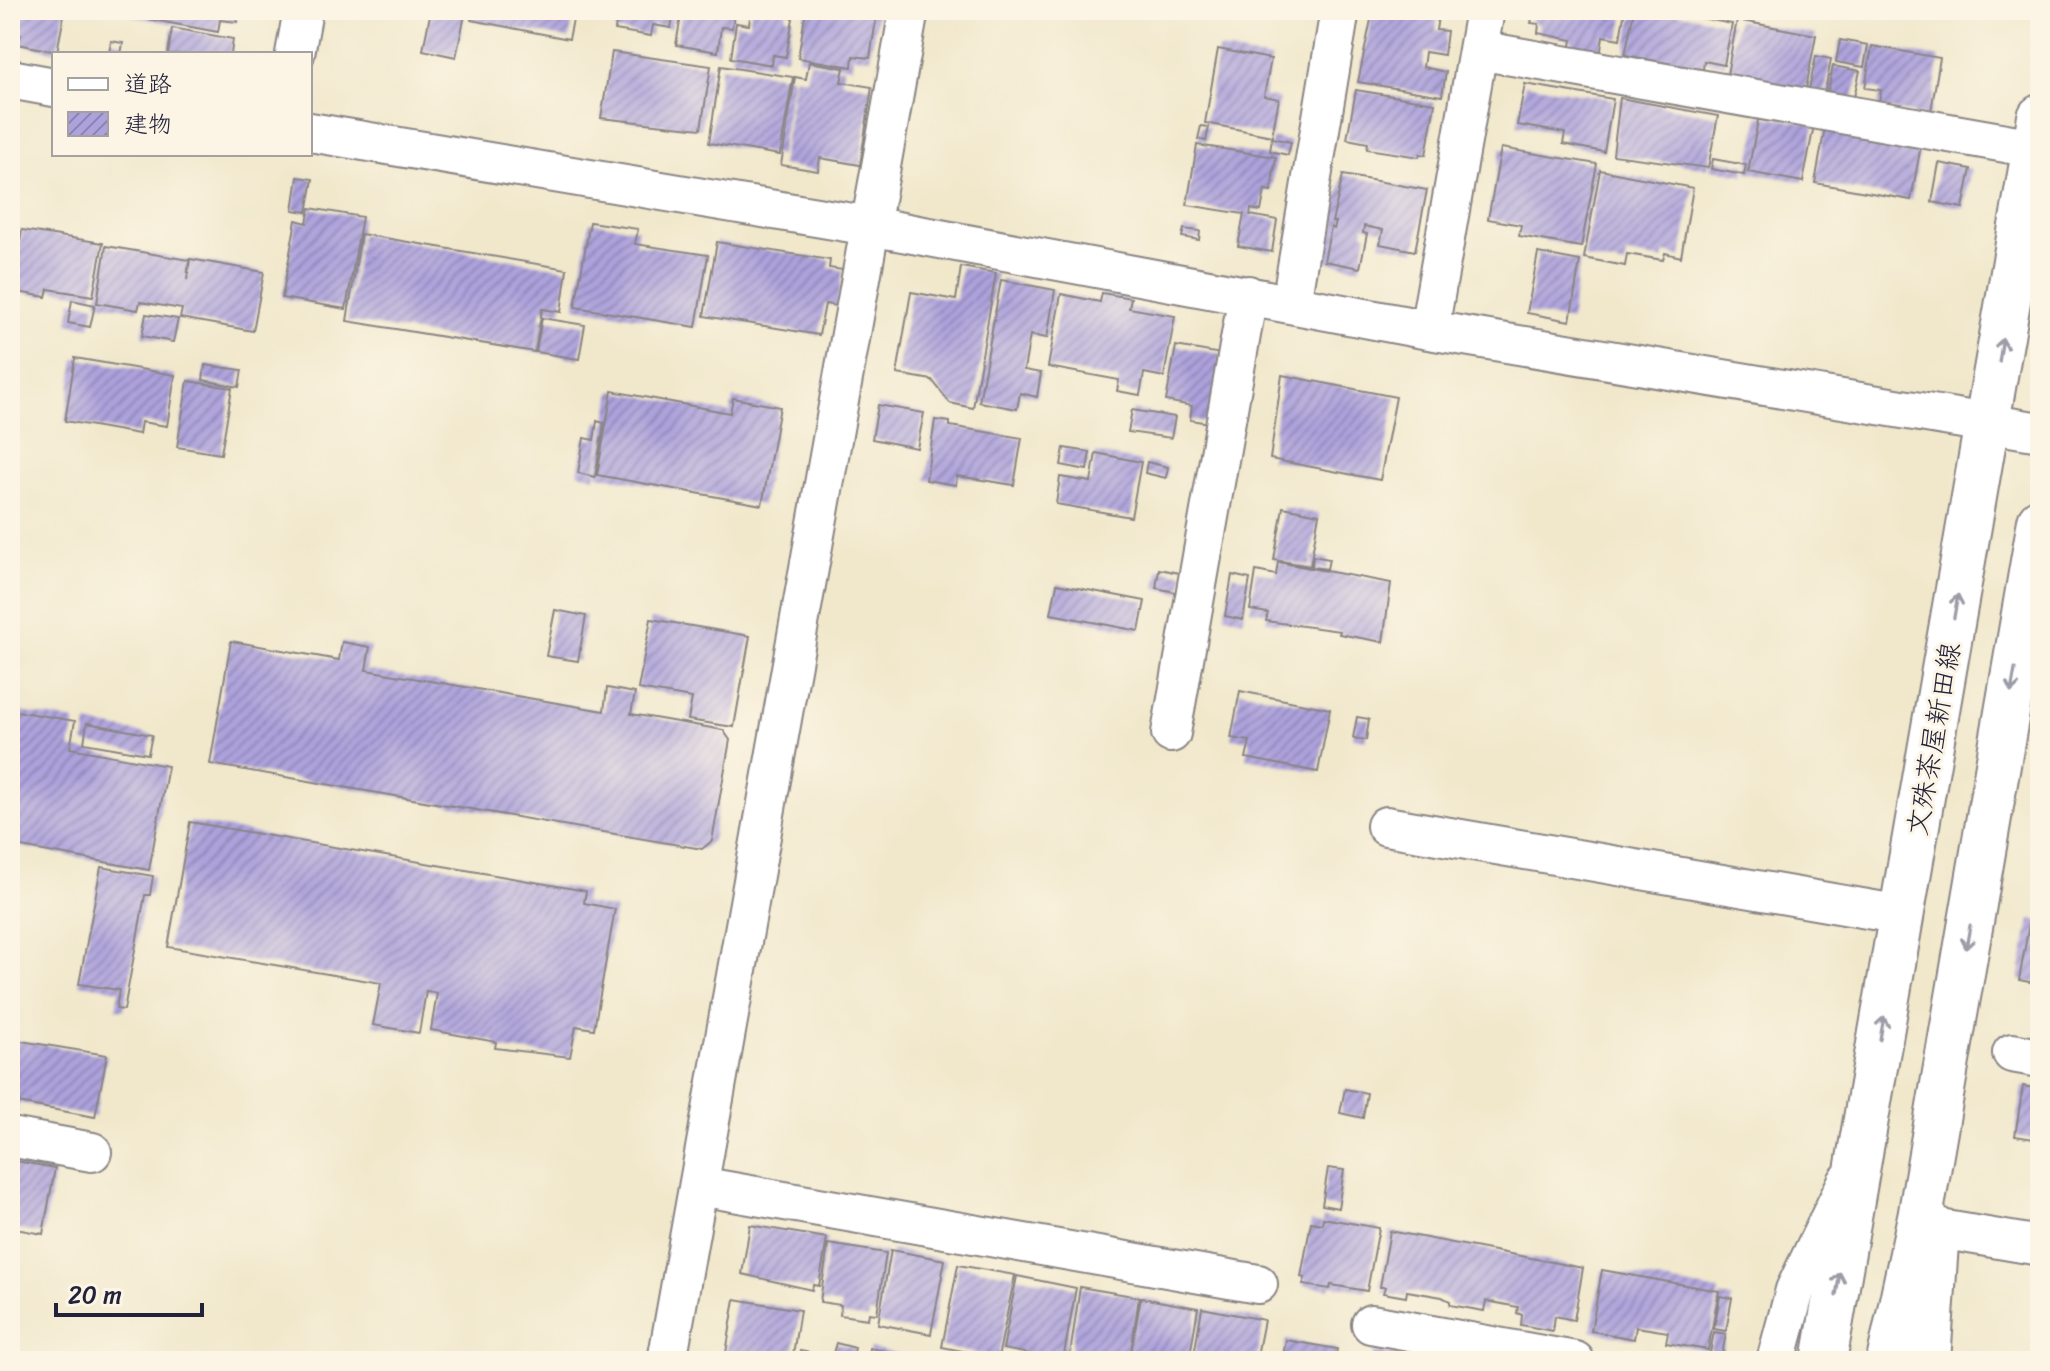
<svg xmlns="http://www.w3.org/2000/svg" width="2050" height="1371" font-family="Sriracha,'Klee One',sans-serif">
<defs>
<pattern id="building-hatch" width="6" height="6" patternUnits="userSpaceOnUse" patternTransform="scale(2)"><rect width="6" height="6" fill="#ada2dc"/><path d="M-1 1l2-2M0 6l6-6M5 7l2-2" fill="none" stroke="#8c84b4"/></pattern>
</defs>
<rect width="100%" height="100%" fill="#fcf5e5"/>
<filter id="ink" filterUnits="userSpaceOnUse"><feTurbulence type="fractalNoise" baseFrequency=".0125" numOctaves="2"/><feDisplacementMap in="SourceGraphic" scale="16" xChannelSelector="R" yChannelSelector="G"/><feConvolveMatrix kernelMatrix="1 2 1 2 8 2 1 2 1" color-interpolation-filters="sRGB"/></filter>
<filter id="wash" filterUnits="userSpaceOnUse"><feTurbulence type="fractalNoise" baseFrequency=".006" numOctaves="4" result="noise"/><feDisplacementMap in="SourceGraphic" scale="32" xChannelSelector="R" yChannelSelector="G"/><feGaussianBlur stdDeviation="1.8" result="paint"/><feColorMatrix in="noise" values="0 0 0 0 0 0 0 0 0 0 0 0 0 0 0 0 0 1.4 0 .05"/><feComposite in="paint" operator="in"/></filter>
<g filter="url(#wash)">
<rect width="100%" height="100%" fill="#f1e8cc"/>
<g id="blocks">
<path fill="url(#building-hatch)" d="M 10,10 L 65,10 L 57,52 L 18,44 L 21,34 L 10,32 Z
M 133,10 L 239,10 L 237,22 L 220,20 L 218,32 L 132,16 Z
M 431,10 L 466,10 L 456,57 L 423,50 Z
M 473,10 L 575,10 L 569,39 L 471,20 Z
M 618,10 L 674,10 L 671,28 L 653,25 L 651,36 L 615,30 Z
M 682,10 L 735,10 L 732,28 L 721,27 L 718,52 L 676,45 Z
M 751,10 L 787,10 L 786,17 L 793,18 L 786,57 L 773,55 L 772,65 L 731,58 L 736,23 L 749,25 Z
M 806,10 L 863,10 L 877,14 L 870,58 L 853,56 L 852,67 L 798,58 Z
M 1373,10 L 1439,10 L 1436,30 L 1447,31 L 1444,55 L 1425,52 L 1423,67 L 1446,72 L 1442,96 L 1358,82 Z
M 1534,10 L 1625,10 L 1620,39 L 1603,36 L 1600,56 L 1570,51 L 1572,40 L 1538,33 L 1539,24 L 1531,23 Z
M 1634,10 L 1662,10 L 1732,24 L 1724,65 L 1704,61 L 1703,70 L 1625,55 Z
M 1737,20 L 1816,35 L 1805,94 L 1726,80 Z
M 172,28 L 233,39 L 231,54 L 168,54 Z
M 1840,40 L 1868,45 L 1864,67 L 1836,62 Z
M 111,41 L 123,43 L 121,54 L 109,54 Z
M 1872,46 L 1940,58 L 1930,117 L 1878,107 L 1881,90 L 1865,88 Z
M 1218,49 L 1271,59 L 1264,96 L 1279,99 L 1272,136 L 1205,123 Z
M 612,52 L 711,66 L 701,129 L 601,118 Z
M 1816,56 L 1831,59 L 1825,92 L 1809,89 Z
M 809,62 L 844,68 L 841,82 L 872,87 L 860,165 L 820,158 L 818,171 L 781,165 L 795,77 L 806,79 Z
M 721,66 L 793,77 L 780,155 L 709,143 Z
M 1833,66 L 1860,71 L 1853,101 L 1827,96 Z
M 1525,84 L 1613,99 L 1604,152 L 1563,144 L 1565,133 L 1517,125 Z
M 1356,90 L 1435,103 L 1426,155 L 1420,154 L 1419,157 L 1367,149 L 1368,143 L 1347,139 Z
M 1620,98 L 1718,116 L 1708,168 L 1613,155 Z
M 1759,115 L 1814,125 L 1803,182 L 1748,172 Z
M 1201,126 L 1209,127 L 1206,141 L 1198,139 Z
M 1825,127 L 1921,145 L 1911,200 L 1815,183 Z
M 1272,138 L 1291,142 L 1288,155 L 1270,151 Z
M 1197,145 L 1276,157 L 1271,191 L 1265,190 L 1261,211 L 1251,209 L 1250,215 L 1277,220 L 1272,252 L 1238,246 L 1244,214 L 1187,205 Z
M 1501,148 L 1597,164 L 1581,247 L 1519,236 L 1521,225 L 1488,219 Z
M 1713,159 L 1746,165 L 1744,175 L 1711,169 Z
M 1939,163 L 1971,169 L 1963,208 L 1932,202 Z
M 1600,170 L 1693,188 L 1681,257 L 1665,253 L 1663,260 L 1627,254 L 1625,266 L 1584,258 Z
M 1343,175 L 1427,190 L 1415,251 L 1380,244 L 1383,230 L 1364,226 L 1363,233 L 1367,234 L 1360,268 L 1324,261 L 1331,227 L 1334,229 L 1336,222 L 1332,222 Z
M 298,177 L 313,179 L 307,212 L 293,210 Z
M 310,208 L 362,217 L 346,309 L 282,298 L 296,220 L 307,223 Z
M 590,222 L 638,229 L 635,244 L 708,255 L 696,327 L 575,307 Z
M 10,227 L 19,229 L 12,272 L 10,272 Z
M 1184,229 L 1200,231 L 1199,240 L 1182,237 Z
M 22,230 L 103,243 L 93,296 L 48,289 L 46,297 L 12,291 Z
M 361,234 L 567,269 L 561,312 L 542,309 L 535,352 L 347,321 Z
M 717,242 L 830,260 L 829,268 L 843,270 L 837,306 L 825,304 L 819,335 L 704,316 Z
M 106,246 L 189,260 L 187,280 L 190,259 L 264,272 L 253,331 L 180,318 L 182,309 L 140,302 L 138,310 L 97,303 Z
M 1538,253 L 1580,261 L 1570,321 L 1527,313 Z
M 961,267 L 996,273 L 973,408 L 950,403 L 932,380 L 897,374 L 911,292 L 956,300 Z
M 1001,280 L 1055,290 L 1047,338 L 1030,335 L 1024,370 L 1041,373 L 1037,397 L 1020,393 L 1017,409 L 979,402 Z
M 1102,293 L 1131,298 L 1129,308 L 1175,316 L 1164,377 L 1144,373 L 1140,395 L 1117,391 L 1119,380 L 1048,367 L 1061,294 L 1100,302 Z
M 72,300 L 95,305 L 90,327 L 68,323 Z
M 146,314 L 178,319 L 173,342 L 142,336 Z
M 542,318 L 585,325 L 579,359 L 536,352 Z
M 1176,346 L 1221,354 L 1209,423 L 1190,420 L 1192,406 L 1166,401 Z
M 75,358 L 175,375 L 167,426 L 141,422 L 139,434 L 65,421 Z
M 205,365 L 242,370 L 239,387 L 203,380 Z
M 1282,375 L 1396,397 L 1380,480 L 1270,459 Z
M 188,381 L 232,388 L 221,454 L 177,447 Z
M 612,391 L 730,413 L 733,398 L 780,407 L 762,505 L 597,475 Z
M 878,405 L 924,413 L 917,448 L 872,439 Z
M 1132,410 L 1175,417 L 1171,438 L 1128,432 Z
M 935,420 L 950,422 L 950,426 L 1022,438 L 1014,485 L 957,476 L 956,485 L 926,480 Z
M 597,421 L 604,423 L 595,477 L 578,473 L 584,438 L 594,440 Z
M 1064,448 L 1090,452 L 1087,470 L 1061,465 Z
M 1096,453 L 1141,462 L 1131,517 L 1056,504 L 1060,477 L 1091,482 Z
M 1147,462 L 1168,467 L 1166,478 L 1145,473 Z
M 1283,507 L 1319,514 L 1310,566 L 1274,560 Z
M 1313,556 L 1329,559 L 1327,569 L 1312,567 Z
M 1278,562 L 1391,583 L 1383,642 L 1339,634 L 1340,631 L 1266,621 L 1268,613 L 1250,610 L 1256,571 L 1276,575 Z
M 1159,569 L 1184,574 L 1180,593 L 1156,588 Z
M 1232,575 L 1250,579 L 1243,620 L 1225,616 Z
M 1057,584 L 1145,601 L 1139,631 L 1051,614 Z
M 555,610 L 586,616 L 578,661 L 546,656 Z
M 651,619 L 750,636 L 734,727 L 688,720 L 692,698 L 638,689 Z
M 231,641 L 339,660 L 342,642 L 370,647 L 366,670 L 604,711 L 607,688 L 635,693 L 631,714 L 723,730 L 730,740 L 712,841 L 702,849 L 210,764 Z
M 1240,691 L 1330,709 L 1318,772 L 1246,758 L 1250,741 L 1231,738 Z
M 10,710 L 75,721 L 70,748 L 168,766 L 149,870 L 10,845 Z
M 1357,717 L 1369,719 L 1366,740 L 1353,738 Z
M 87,723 L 152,735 L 148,754 L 84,743 Z
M 190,822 L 586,891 L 584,903 L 615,909 L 594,1029 L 576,1026 L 570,1057 L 495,1048 L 496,1042 L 431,1030 L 437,993 L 426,991 L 419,1033 L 373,1025 L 381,983 L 168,947 Z
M 101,867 L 153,876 L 150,895 L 145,895 L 124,1010 L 116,1009 L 119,990 L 79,984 Z
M 2030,919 L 2040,921 L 2040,984 L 2019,980 Z
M 15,1040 L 107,1055 L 95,1117 L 18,1103 L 16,1115 L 10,1114 L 10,1066 Z
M 2023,1086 L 2040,1089 L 2040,1140 L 2015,1136 Z
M 1345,1089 L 1367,1093 L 1363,1118 L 1340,1113 Z
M 10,1160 L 55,1168 L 43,1234 L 10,1228 Z
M 1328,1168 L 1344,1170 L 1338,1208 L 1322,1205 Z
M 1323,1218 L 1379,1228 L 1367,1291 L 1331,1285 L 1330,1289 L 1303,1285 L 1305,1278 L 1301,1277 L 1311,1222 L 1322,1224 Z
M 750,1225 L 827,1238 L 819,1286 L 813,1285 L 812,1290 L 742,1274 Z
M 1390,1231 L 1583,1268 L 1574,1320 L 1555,1316 L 1553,1331 L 1521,1325 L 1522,1315 L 1517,1313 L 1518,1307 L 1486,1301 L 1484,1311 L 1450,1305 L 1450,1301 L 1442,1297 L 1407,1291 L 1406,1297 L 1383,1293 L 1385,1287 L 1380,1287 Z
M 828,1244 L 886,1253 L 877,1314 L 869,1313 L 868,1319 L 840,1315 L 841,1305 L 820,1302 Z
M 891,1250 L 945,1260 L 931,1334 L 878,1324 Z
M 958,1265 L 1015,1275 L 998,1358 L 942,1347 Z
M 1602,1270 L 1719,1291 L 1708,1350 L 1666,1343 L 1668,1332 L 1636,1327 L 1634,1339 L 1591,1331 Z
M 1017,1276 L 1076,1288 L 1063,1360 L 1003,1349 Z
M 1080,1287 L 1139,1297 L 1131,1352 L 1141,1298 L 1198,1308 L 1189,1361 L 1069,1361 Z
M 1720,1296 L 1732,1298 L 1726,1331 L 1714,1329 Z
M 735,1299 L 800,1310 L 792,1361 L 725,1359 Z
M 1202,1308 L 1264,1320 L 1256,1361 L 1193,1361 Z
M 1714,1332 L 1726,1334 L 1721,1360 L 1709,1358 Z
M 1286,1340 L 1337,1349 L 1335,1361 L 1282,1361 Z
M 836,1343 L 855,1348 L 852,1361 L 831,1361 Z
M 870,1348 L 911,1356 L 910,1361 L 868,1361 Z
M 1374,1350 L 1417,1358 L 1416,1361 L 1372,1361 Z
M 800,1351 L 817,1354 L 816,1361 L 798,1361 Z"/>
</g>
</g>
<g filter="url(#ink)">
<use href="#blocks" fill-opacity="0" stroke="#8a8584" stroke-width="2"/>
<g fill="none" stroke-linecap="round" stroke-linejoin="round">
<defs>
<path id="minor" d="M 1478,50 L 2034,148
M 295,54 L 303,10
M 10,79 L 54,87
M 310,132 L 870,226 L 1429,330 L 2040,432
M 1291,303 L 1340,10
M 1429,330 L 1485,10
M 1171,733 L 1248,295
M 1386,826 L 1902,915
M 2012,1053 L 2040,1058
M 10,1137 L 92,1152
M 699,1186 L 1258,1284
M 1923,1214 L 1940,1229 L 2040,1246
M 1371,1324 L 1575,1361
M 667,1361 L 909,10
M 1776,1361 L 1795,1290 L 1847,1182
M 1931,1361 L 1940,1229"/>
<path id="secondary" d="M 1824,1361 L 2040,117
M 1889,1361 L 1921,1212 L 2040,521"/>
</defs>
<use href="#minor" stroke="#8a8584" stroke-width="42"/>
<use href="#secondary" stroke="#8a8584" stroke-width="48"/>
<use href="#minor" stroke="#fff" stroke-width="38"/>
<use href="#secondary" stroke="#fff" stroke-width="44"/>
</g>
<defs><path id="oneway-shaft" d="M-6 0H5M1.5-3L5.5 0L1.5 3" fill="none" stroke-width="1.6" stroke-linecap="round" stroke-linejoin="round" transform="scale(2)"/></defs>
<g stroke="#9c9ca7">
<use href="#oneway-shaft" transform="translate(2001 350) rotate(-81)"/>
<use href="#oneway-shaft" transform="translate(1956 606) rotate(-80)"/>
<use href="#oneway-shaft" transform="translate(2013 681) rotate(100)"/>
<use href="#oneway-shaft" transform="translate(1968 937) rotate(100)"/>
<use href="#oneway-shaft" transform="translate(1882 1028) rotate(-80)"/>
<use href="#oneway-shaft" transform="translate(1838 1284) rotate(-80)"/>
</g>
</g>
<g text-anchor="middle" stroke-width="6" stroke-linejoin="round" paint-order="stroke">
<g font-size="28" fill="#22223b" stroke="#fcf5e5">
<text transform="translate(1933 739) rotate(-80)" y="10">文殊茶屋新田線</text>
</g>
</g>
<rect width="2050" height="1371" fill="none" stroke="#fcf5e5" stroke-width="40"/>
<rect x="52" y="52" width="260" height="104" fill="#fcf5e5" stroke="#a5a1a1" stroke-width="2"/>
<rect x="68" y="78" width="40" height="12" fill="#ffffff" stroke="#a5a1a1" stroke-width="2"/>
<text x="124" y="92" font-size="24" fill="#22223b">道路</text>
<rect x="68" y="112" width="40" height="24" fill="url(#building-hatch)" stroke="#a5a1a1" stroke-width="2"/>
<text x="124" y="132" font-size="24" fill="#22223b">建物</text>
<path d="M56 1303v12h146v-12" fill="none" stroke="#22223b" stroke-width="4"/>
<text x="68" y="1303" font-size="24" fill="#22223b" stroke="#fcf5e5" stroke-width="6" paint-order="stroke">20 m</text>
</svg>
